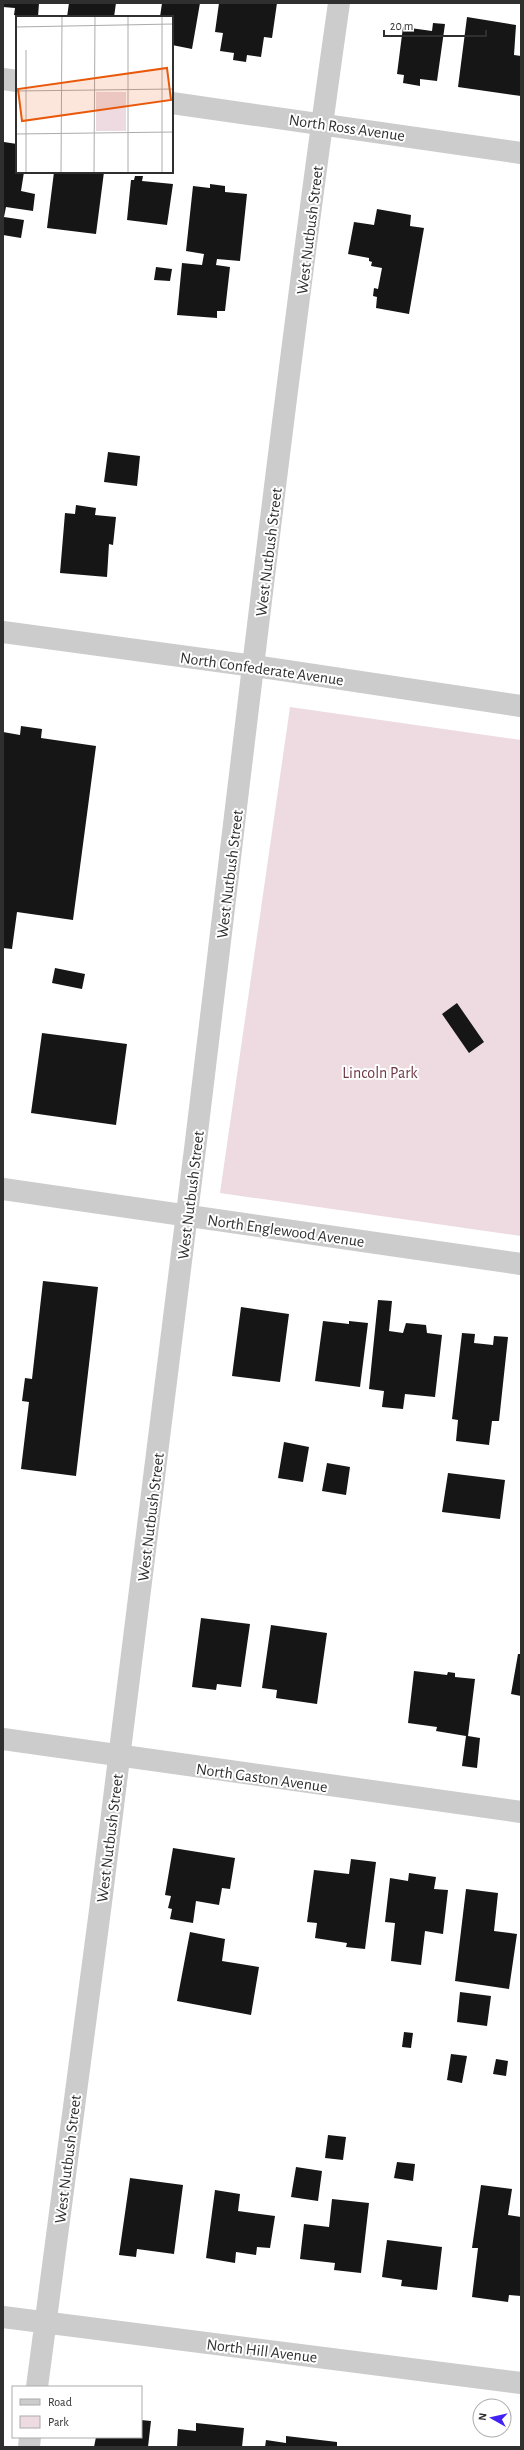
<svg xmlns="http://www.w3.org/2000/svg" width="524" height="2450" font-family="'Alegreya Sans',sans-serif">
<rect width="100%" height="100%" fill="#fff"/>
<path fill="#eddbe1" d="M 290,707 L 521,740 L 521,1236 L 220,1193 Z"/>
<path fill="#161616" d="M 3,3 L 39,3 L 38,17 L 14,15 L 15,8 L 3,7 Z
M 69,3 L 116,3 L 114,17 L 67,17 Z
M 162,3 L 200,3 L 192,49 L 172,45 L 172,17 L 160,17 Z
M 219,3 L 277,3 L 272,38 L 264,37 L 261,57 L 247,55 L 246,62 L 233,60 L 234,53 L 220,51 L 223,33 L 215,32 Z
M 467,17 L 516,25 L 514,55 L 521,56 L 521,96 L 458,87 Z
M 433,23 L 445,24 L 437,81 L 420,79 L 420,86 L 403,83 L 404,75 L 397,74 L 403,27 L 432,31 Z
M 4,142 L 17,144 L 17,172 L 24,172 L 21,191 L 35,194 L 33,211 L 6,207 L 4,217 L 24,220 L 21,238 L 3,235 Z
M 54,172 L 104,172 L 96,234 L 47,228 Z
M 135,176 L 143,176 L 142,181 L 173,184 L 167,225 L 127,220 L 131,180 L 134,180 Z
M 210,184 L 225,186 L 225,192 L 247,194 L 240,261 L 217,259 L 216,265 L 230,267 L 225,311 L 217,311 L 217,318 L 177,315 L 182,263 L 202,265 L 204,254 L 186,251 L 193,186 L 210,188 Z
M 377,209 L 411,215 L 410,226 L 424,228 L 409,314 L 376,308 L 377,297 L 373,296 L 374,288 L 378,289 L 382,268 L 371,266 L 372,262 L 369,261 L 369,258 L 348,254 L 354,222 L 374,225 Z
M 156,267 L 172,269 L 170,281 L 154,280 Z
M 108,452 L 140,456 L 137,486 L 104,482 Z
M 76,505 L 96,508 L 95,515 L 116,517 L 113,545 L 109,544 L 107,577 L 60,573 L 65,513 L 75,514 Z
M 21,726 L 42,729 L 41,738 L 96,746 L 73,920 L 17,912 L 12,949 L 3,948 L 3,732 L 20,735 Z
M 55,968 L 85,974 L 82,989 L 52,983 Z
M 457,1003 L 484,1042 L 469,1053 L 442,1014 Z
M 42,1033 L 127,1044 L 116,1125 L 31,1113 Z
M 43,1281 L 98,1287 L 76,1476 L 21,1469 L 29,1402 L 22,1401 L 25,1378 L 32,1379 Z
M 378,1300 L 392,1301 L 389,1331 L 403,1333 L 406,1323 L 426,1325 L 427,1333 L 442,1335 L 435,1397 L 405,1394 L 403,1409 L 382,1407 L 384,1391 L 369,1389 Z
M 241,1307 L 289,1314 L 280,1382 L 232,1376 Z
M 323,1321 L 349,1324 L 349,1321 L 368,1323 L 360,1387 L 315,1381 Z
M 462,1333 L 475,1334 L 474,1343 L 493,1345 L 494,1336 L 508,1337 L 499,1421 L 492,1421 L 489,1445 L 456,1441 L 458,1420 L 452,1419 Z
M 284,1442 L 309,1447 L 303,1482 L 278,1478 Z
M 327,1463 L 350,1467 L 346,1495 L 322,1491 Z
M 448,1473 L 505,1480 L 500,1519 L 442,1512 Z
M 201,1618 L 250,1624 L 241,1687 L 217,1684 L 216,1690 L 192,1687 Z
M 271,1625 L 327,1633 L 317,1704 L 276,1698 L 277,1690 L 262,1688 Z
M 518,1654 L 521,1654 L 521,1696 L 511,1694 Z
M 414,1671 L 447,1675 L 448,1672 L 455,1673 L 455,1677 L 475,1679 L 468,1736 L 480,1738 L 477,1768 L 462,1766 L 466,1736 L 436,1731 L 437,1727 L 408,1723 Z
M 173,1848 L 235,1858 L 230,1889 L 222,1888 L 219,1905 L 196,1901 L 193,1923 L 170,1919 L 172,1909 L 168,1908 L 171,1896 L 165,1895 Z
M 351,1859 L 376,1862 L 365,1949 L 346,1947 L 347,1943 L 315,1938 L 317,1923 L 307,1922 L 314,1870 L 349,1874 Z
M 409,1873 L 436,1877 L 434,1889 L 448,1890 L 443,1934 L 425,1931 L 421,1965 L 391,1961 L 395,1923 L 385,1922 L 390,1878 L 408,1881 Z
M 466,1889 L 498,1893 L 494,1931 L 517,1934 L 509,1989 L 455,1981 Z
M 190,1932 L 225,1939 L 222,1961 L 259,1967 L 251,2015 L 177,2001 Z
M 460,1992 L 491,1996 L 487,2026 L 457,2022 Z
M 404,2032 L 413,2033 L 411,2048 L 402,2047 Z
M 451,2054 L 467,2056 L 462,2083 L 447,2080 Z
M 496,2059 L 508,2061 L 506,2076 L 493,2074 Z
M 328,2135 L 346,2137 L 343,2160 L 325,2158 Z
M 397,2162 L 415,2164 L 413,2181 L 394,2178 Z
M 296,2167 L 322,2171 L 318,2201 L 291,2197 Z
M 130,2178 L 183,2185 L 174,2254 L 137,2249 L 136,2257 L 119,2255 Z
M 481,2185 L 512,2189 L 508,2215 L 521,2217 L 521,2296 L 509,2295 L 508,2302 L 472,2297 L 478,2248 L 472,2248 Z
M 215,2190 L 240,2194 L 238,2211 L 275,2216 L 270,2248 L 257,2247 L 256,2255 L 236,2252 L 235,2263 L 206,2258 Z
M 332,2199 L 369,2203 L 361,2273 L 334,2270 L 335,2263 L 300,2259 L 304,2224 L 329,2227 Z
M 387,2240 L 442,2247 L 437,2290 L 401,2286 L 402,2280 L 382,2277 Z
M 141,2420 L 151,2421 L 148,2447 L 94,2447 L 96,2437 L 141,2437 Z
M 196,2423 L 244,2428 L 242,2447 L 177,2447 L 178,2429 L 196,2431 Z
M 286,2436 L 337,2442 L 337,2447 L 265,2447 L 266,2440 L 286,2443 Z"/>
<g fill="none" stroke-linecap="round" stroke-linejoin="round">
<path stroke="#ccc" stroke-width="22" d="M 3,79 L 17,81
M 172,103 L 521,153
M 3,632 L 254,666 L 521,706
M 3,1189 L 521,1264
M 3,1739 L 521,1812
M 3,2317 L 521,2383
M 37,2387 C 93,1972 146,1557 196,1141 C 242,762 285,381 339,3
M 29,2447 L 30,2437"/>
</g>
<g text-anchor="middle" stroke-width="4" stroke-linejoin="round" paint-order="stroke">
<g font-size="16" fill="#2f2f2f" stroke="#fff">
<text transform="translate(347 127) rotate(8)" y="6">North Ross Avenue</text>
<text transform="translate(309 230) rotate(-83)" y="6">West Nutbush Street</text>
<text transform="translate(268 552) rotate(-83)" y="6">West Nutbush Street</text>
<text transform="translate(262 668) rotate(8)" y="6">North Confederate Avenue</text>
<text transform="translate(229 874) rotate(-83)" y="6">West Nutbush Street</text>
<text transform="translate(190 1195) rotate(-83)" y="6">West Nutbush Street</text>
<text transform="translate(286 1230) rotate(8)" y="6">North Englewood Avenue</text>
<text transform="translate(150 1517) rotate(-83)" y="6">West Nutbush Street</text>
<text transform="translate(262 1777) rotate(8)" y="6">North Gaston Avenue</text>
<text transform="translate(109 1838) rotate(-83)" y="6">West Nutbush Street</text>
<text transform="translate(67 2159) rotate(-83)" y="6">West Nutbush Street</text>
<text transform="translate(262 2350) rotate(7)" y="6">North Hill Avenue</text>
</g>
<g font-size="16" fill="#6e3846" stroke="#fff">
<text x="380" y="1078">Lincoln Park</text>
</g>
</g>
<g transform="translate(16 16)">
<rect width="157" height="157" fill="#fff"/>
<path d="M 80,76 L 110,76 L 110,115 L 80,115 Z" fill="#eddbe1"/>
<path fill="none" stroke="#acacac" stroke-width="1" d="M 0,11 L 157,8M 10,34 L 10,157M 0,75 L 157,73M 0,118 L 157,116M 45,157 L 46,0M 78,157 L 79,0M 112,157 L 112,0M 146,157 L 146,0"/>
<path fill="#e8590c" fill-opacity="0.15" stroke="#e8590c" stroke-width="2" d="M 151,52 L 155,84 L 6,105 L 2,73 Z"/>
<rect width="157" height="157" fill="none" stroke="#2f2f2f" stroke-width="2"/>
</g>
<rect width="524" height="2450" fill="none" stroke="#2f2f2f" stroke-width="8"/>
<rect x="12" y="2386" width="130" height="52" fill="#ffffff" stroke="#acacac"/>
<rect x="20" y="2399" width="20" height="6" fill="#cccccc" stroke="#acacac"/>
<text x="48" y="2406" font-size="12" fill="#2f2f2f">Road</text>
<rect x="20" y="2416" width="20" height="12" fill="#eddbe1" stroke="#acacac"/>
<text x="48" y="2426" font-size="12" fill="#2f2f2f">Park</text>
<g transform="translate(492 2418) rotate(278)"><circle r="19" fill="#ffffff" stroke="#acacac"/>
<path d="M0-3L7 15L0 10L-7 15Z" fill="#4022f4"/>
<text y="-6" font-size="11" font-weight="bold" text-anchor="middle" fill="#2f2f2f">N</text>
</g>
<path d="M384 30v6h102v-6" fill="none" stroke="#2f2f2f" stroke-width="2"/>
<text x="390" y="30" font-size="12" fill="#2f2f2f" stroke="#ffffff" stroke-width="3" paint-order="stroke">20 m</text>
</svg>
